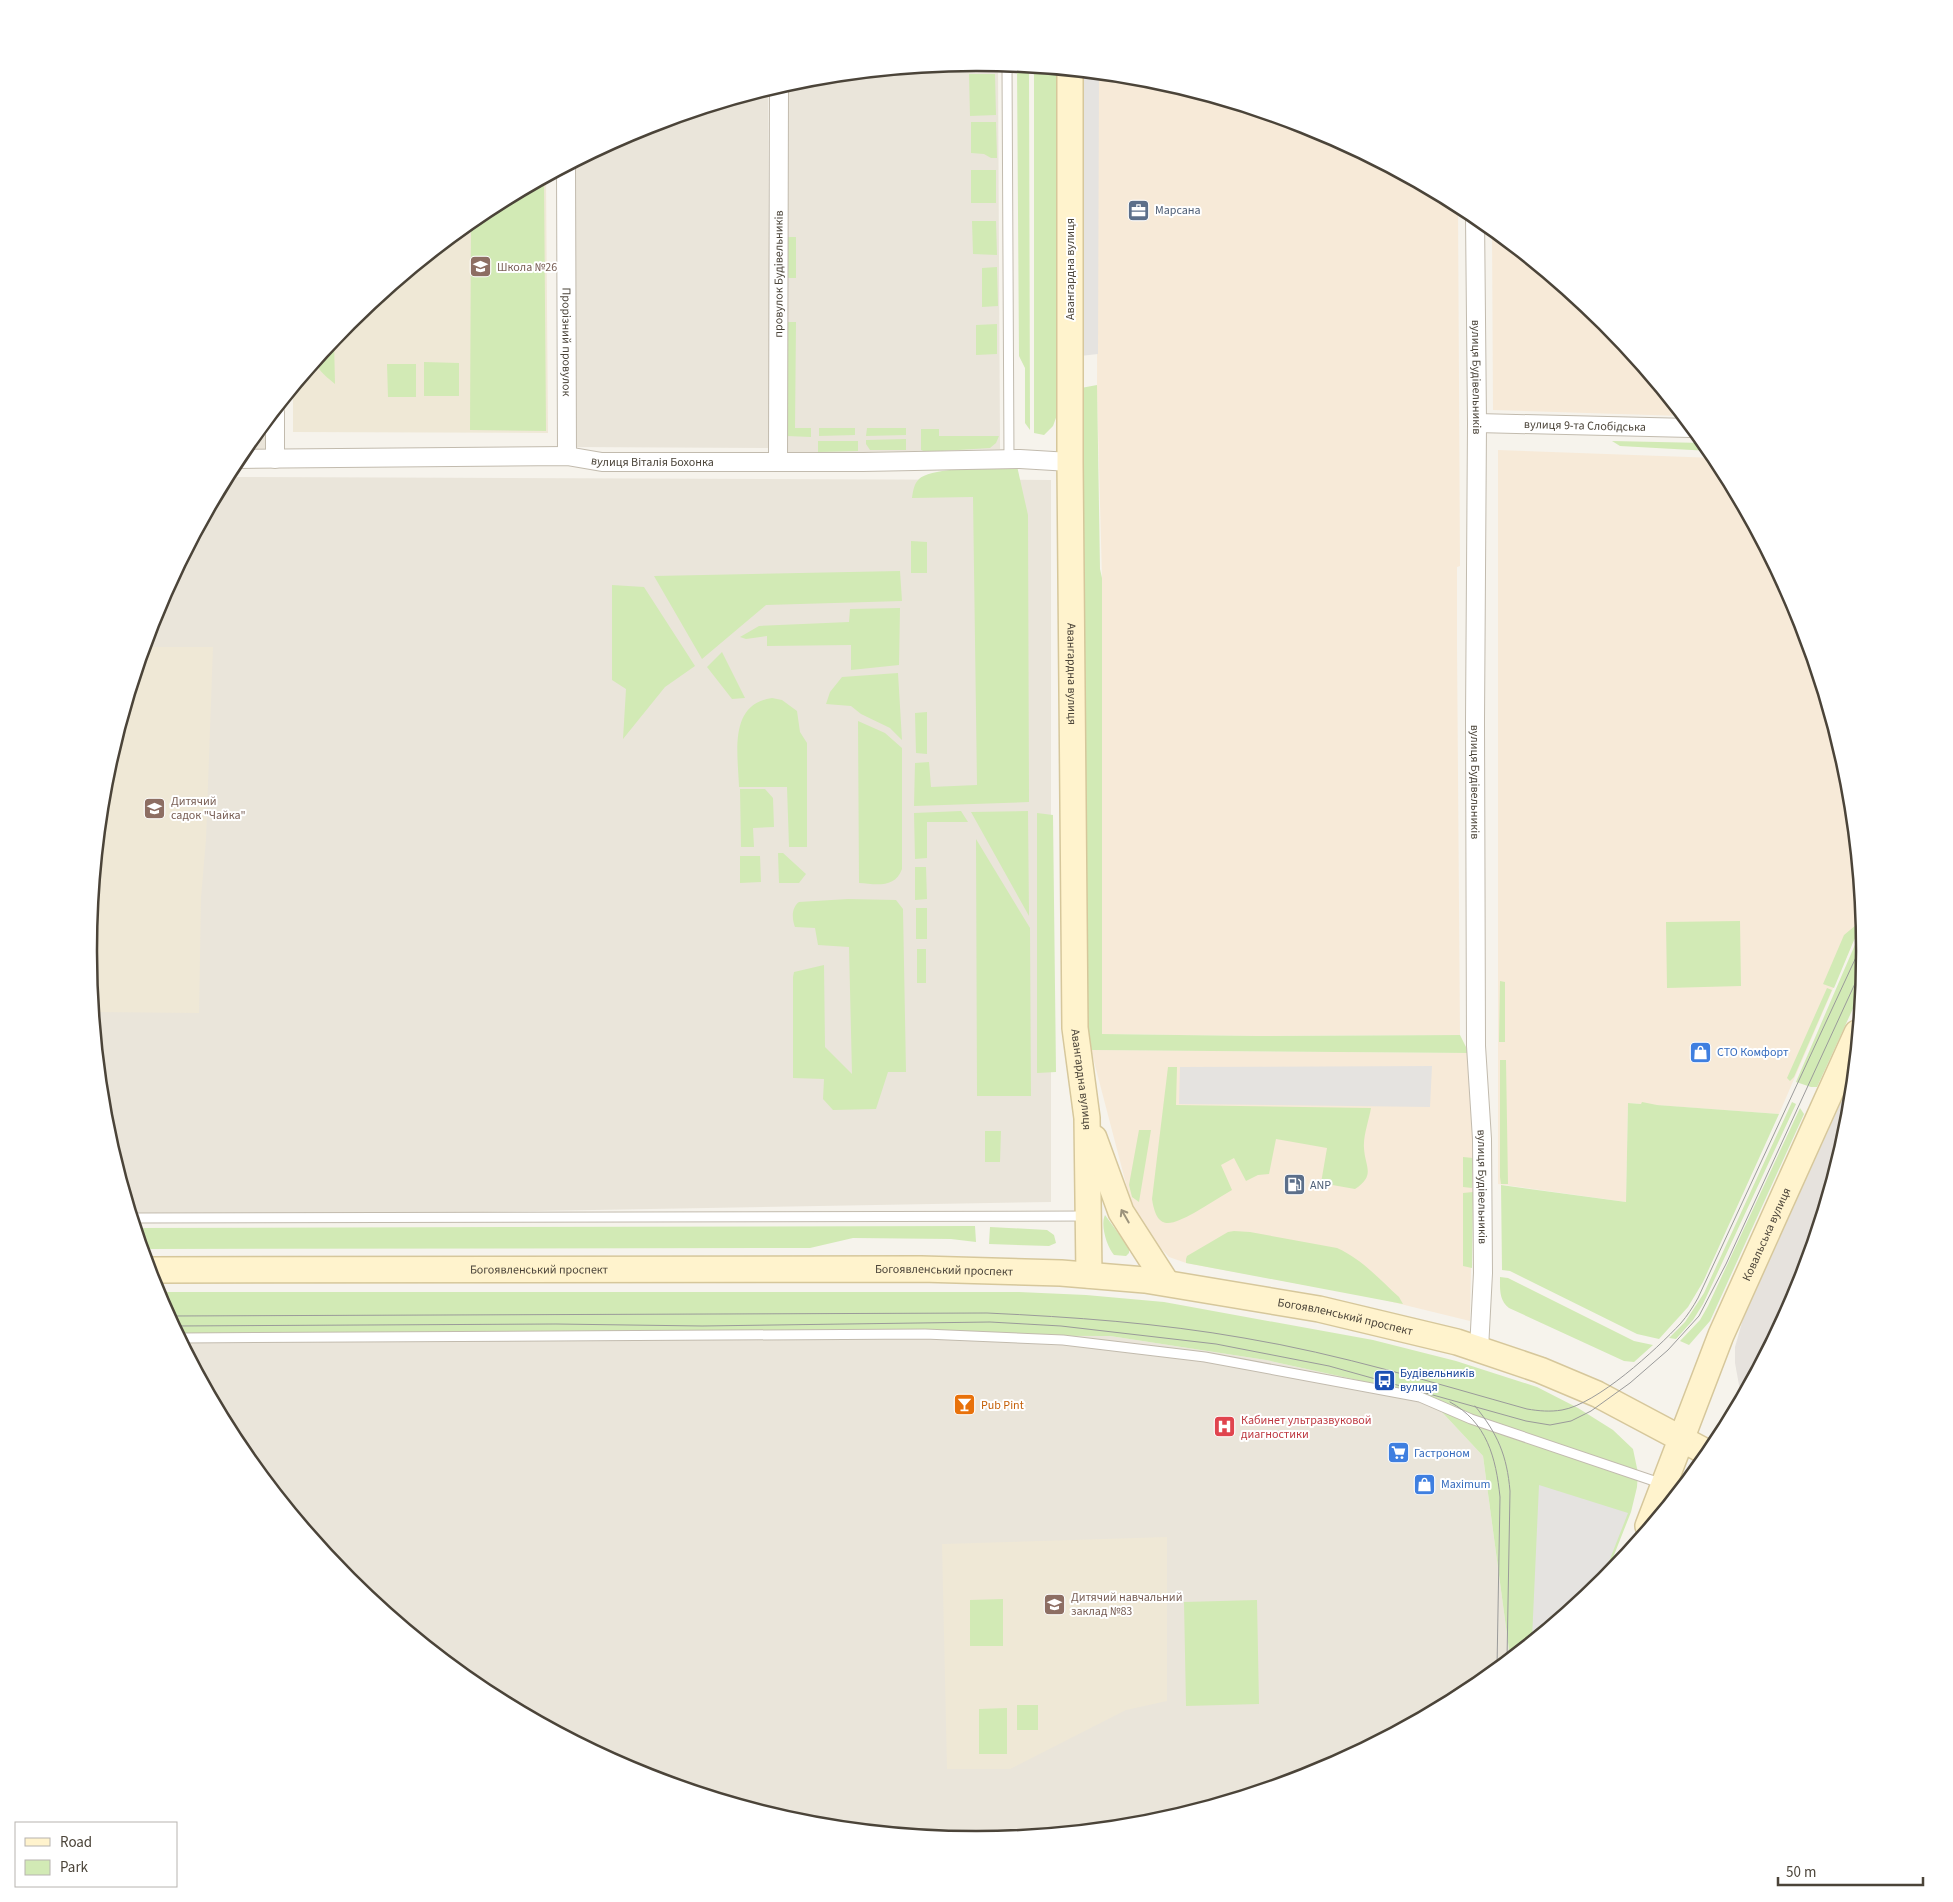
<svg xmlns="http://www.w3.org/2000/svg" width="1953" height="1902" font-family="'Source Sans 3',sans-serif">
<rect width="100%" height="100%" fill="#f6f3ec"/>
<path fill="#eae5da" d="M 977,63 L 998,65 L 1000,449 L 784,454 L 785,85 L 803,80 Z
M 768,90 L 770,448 L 571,447 L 571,165 L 637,130 Z
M 266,423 L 266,450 L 244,449 Z
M 228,477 L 1051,480 L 1051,1202 L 133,1218 L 105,1124 L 88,951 L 105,777 L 156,611 Z
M 178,1333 L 1110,1336 L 1266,1360 L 1426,1395 L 1483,1456 L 1510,1657 L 1470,1690 L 1316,1772 L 1150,1822 L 976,1839 L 803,1822 L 636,1772 L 483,1690 L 348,1579 L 238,1444 Z"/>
<path fill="#f7ead8" d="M 1098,75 L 1150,80 L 1317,130 L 1458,206 L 1460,566 L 1457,567 L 1457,646 L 1460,1035 L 1256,1036 L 1102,1034 L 1102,578 L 1097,391 Z
M 1492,230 L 1605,323 L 1682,416 L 1493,410 Z
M 1498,450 L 1716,458 L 1797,611 L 1848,778 L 1863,926 L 1854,940 L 1779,1114 L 1628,1103 L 1626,1202 L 1498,1184 Z
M 1091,1050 L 1469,1053 L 1473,1158 L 1470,1321 L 1376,1298 L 1186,1263 L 1169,1257 L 1151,1238 L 1131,1203 Z"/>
<path fill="#e6e2dd" d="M 1852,1083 L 1848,1125 L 1797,1291 L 1741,1396 L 1735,1363 L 1735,1347 L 1743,1319 L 1848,1087 Z"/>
<path fill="#efe8d6" d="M 546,178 L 548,433 L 293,432 L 293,390 L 348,323 L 483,212 Z
M 145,647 L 213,647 L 206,839 L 201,898 L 199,1013 L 94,1012 L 88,951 L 105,777 Z
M 1167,1537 L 1167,1701 L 1126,1710 L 1010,1769 L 947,1769 L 942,1544 Z"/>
<path fill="#d2eab5" d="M 1017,66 L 1029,68 L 1030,430 L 1025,423 L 1025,368 L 1019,356 Z
M 1034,68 L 1056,70 L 1057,415 L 1053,426 L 1044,435 L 1034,433 Z
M 969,74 L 995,74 L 996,115 L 970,116 Z
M 971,122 L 996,122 L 997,158 L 991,158 L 984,154 L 971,153 Z
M 971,170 L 996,170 L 996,203 L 971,203 Z
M 544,179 L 546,431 L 470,430 L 471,222 L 483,212 Z
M 972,221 L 996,221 L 997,255 L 973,254 Z
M 785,237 L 796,237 L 796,278 L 784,278 Z
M 997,267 L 998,306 L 982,307 L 982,268 Z
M 783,322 L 796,322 L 795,428 L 811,428 L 811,437 L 787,436 L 784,425 Z
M 997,324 L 997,354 L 976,355 L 976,325 Z
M 334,340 L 335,384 C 308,362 315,364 334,340 Z
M 424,362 L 459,363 L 459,396 L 424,396 Z
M 387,364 L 416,364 L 416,397 L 388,397 Z
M 1097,385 L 1100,569 L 1102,578 L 1102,1034 L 1256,1036 L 1460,1035 L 1469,1053 L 1091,1050 L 1084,1028 L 1081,388 Z
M 819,428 L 855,428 L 855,435 L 819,436 Z
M 867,428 L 906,428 L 906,435 L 866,436 Z
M 921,429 L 939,429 L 939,436 L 999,436 L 996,443 L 990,448 L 926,452 L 921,450 Z
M 906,439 L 906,450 L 870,450 L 866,444 L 866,440 Z
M 818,441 L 858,441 L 858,451 L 818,452 Z
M 1612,441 L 1704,443 L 1710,451 L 1620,446 Z
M 992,466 L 1017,466 L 1028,515 L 1029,802 L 914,806 L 915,763 L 929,762 L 931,787 L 977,785 L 973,497 L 912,498 C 913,491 914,484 919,479 C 929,469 976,468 992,466 Z
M 911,541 L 927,542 L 927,573 L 911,573 Z
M 900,571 L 902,601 L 766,605 L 702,659 L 654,576 Z
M 612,585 L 644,587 L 695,666 L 665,687 L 623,739 L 626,689 L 612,680 Z
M 900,608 L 899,665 L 851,670 L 851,645 L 767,646 L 767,636 L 746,639 L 740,637 L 759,626 L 849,622 L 850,609 Z
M 722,652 L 745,698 L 732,699 L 707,667 Z
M 898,673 L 902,740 L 890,728 L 861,714 L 851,706 L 826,704 L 830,692 L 842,677 Z
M 772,698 L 782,700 L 797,711 L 800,732 L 807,743 L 807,847 L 789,847 L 787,787 L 739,787 C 738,754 728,704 772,698 Z
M 927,712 L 927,754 L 916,753 L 915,713 Z
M 858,721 L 885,733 L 902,748 L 902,869 C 895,889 875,884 859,883 Z
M 740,789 L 765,789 L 773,798 L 774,827 L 753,828 L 754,847 L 741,847 Z
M 961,811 L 968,822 L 927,822 L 927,858 L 915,859 L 914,813 Z
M 1028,811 L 1029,916 L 971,812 Z
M 1037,813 L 1053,815 L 1056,1072 L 1037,1073 Z
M 976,839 L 1030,928 L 1031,1096 L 977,1096 Z
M 778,853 L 783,853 L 806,874 L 799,883 L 779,883 Z
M 740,856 L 760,856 L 761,882 L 740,883 Z
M 915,867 L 926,867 L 927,899 L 915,900 Z
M 848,899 L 896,900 L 903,909 L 906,1072 L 888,1072 L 876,1109 L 833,1110 L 823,1099 L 824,1079 L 793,1078 L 793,977 L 794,972 L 824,965 L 825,1047 L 852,1074 L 849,947 L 818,945 L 815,928 L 795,927 C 792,919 791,908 799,902 Z
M 916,908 L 927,908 L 927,939 L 916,939 Z
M 1862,920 L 1863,926 L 1854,940 L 1834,988 L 1823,984 L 1844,935 Z
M 1740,921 L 1741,986 L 1667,988 L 1666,922 Z
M 1863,931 L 1865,951 L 1861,991 L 1817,1087 L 1811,1087 L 1796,1082 L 1857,940 Z
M 917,949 L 926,949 L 926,983 L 917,983 Z
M 1500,981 L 1505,982 L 1505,1042 L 1499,1042 Z
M 1827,988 L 1832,990 L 1794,1077 L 1790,1081 L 1787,1078 Z
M 1500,1060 L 1506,1060 L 1508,1184 L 1501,1184 L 1500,1177 Z
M 1168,1067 L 1177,1067 L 1176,1105 L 1371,1108 C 1369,1120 1363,1136 1364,1148 C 1365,1167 1376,1175 1355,1189 L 1321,1183 L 1327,1148 L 1276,1139 L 1269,1174 L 1258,1175 L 1246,1181 L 1234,1158 L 1221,1165 L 1232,1190 C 1219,1198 1207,1205 1194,1213 C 1171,1225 1157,1232 1152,1199 Z
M 1642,1102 L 1657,1105 L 1779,1114 L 1703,1282 L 1688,1307 L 1659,1339 L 1637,1334 L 1510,1271 L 1502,1270 L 1501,1185 L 1626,1202 L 1628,1103 L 1641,1104 Z
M 1792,1102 L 1796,1104 L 1703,1304 L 1693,1320 L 1676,1339 L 1669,1338 L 1685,1322 L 1704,1293 Z
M 1800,1108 L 1804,1114 L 1710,1321 L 1689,1345 L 1680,1341 L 1700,1320 L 1708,1306 Z
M 1139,1130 L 1151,1130 L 1139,1202 L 1132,1197 L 1129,1185 Z
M 985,1131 L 1001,1131 L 1000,1162 L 985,1162 Z
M 1463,1157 L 1473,1158 L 1472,1188 L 1463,1187 Z
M 1473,1192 L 1472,1268 L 1463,1266 L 1463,1193 Z
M 1105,1215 L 1129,1248 L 1129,1253 L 1126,1256 L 1114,1255 C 1107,1247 1100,1225 1105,1215 Z
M 975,1226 L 976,1242 L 951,1239 L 853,1238 L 810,1248 L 143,1249 L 137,1228 Z
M 990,1227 L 1047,1230 L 1054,1235 L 1056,1243 L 1049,1246 L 989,1244 Z
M 1234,1231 L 1250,1232 L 1337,1248 C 1362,1259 1380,1280 1399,1297 L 1403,1304 L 1186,1263 L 1186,1259 L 1187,1256 L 1228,1232 Z
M 1500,1277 L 1508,1278 L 1634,1341 L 1653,1345 L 1634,1362 L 1624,1361 L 1509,1308 C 1499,1300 1500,1289 1500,1277 Z
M 156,1292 L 1019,1292 L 1086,1295 L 1164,1302 L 1373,1340 L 1456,1361 L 1537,1387 L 1578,1408 L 1613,1430 L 1633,1449 L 1638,1473 L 1637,1487 L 1631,1512 L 1605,1578 L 1510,1657 L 1483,1456 L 1426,1395 L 1266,1360 L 1110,1336 L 178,1333 Z
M 1003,1599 L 1003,1646 L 970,1646 L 970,1600 Z
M 1257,1600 L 1259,1704 L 1186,1706 L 1184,1602 Z
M 1017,1705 L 1038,1705 L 1038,1730 L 1017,1730 Z
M 1007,1708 L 1007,1754 L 979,1754 L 979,1709 Z"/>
<path fill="#e5e3e0" d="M 1084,73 L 1099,75 L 1098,354 L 1080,356 Z
M 1432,1066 L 1430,1107 L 1179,1104 L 1180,1067 Z
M 1539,1485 L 1628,1513 L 1601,1582 L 1532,1639 Z"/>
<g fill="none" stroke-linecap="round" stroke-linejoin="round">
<defs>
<path id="lane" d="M 1007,66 L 1009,459
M 134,1218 L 1087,1216
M 181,1338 L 925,1334 L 1063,1340 L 1205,1357 L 1420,1397 L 1471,1419 L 1663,1484"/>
<g id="street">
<path id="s1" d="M 566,168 L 567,456"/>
<path id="s2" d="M 1475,216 L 1477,423 L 1475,721 L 1476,1046 L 1482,1139 L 1483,1273 L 1479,1349"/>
<path d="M 275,412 L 275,459"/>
<path id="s3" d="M 1477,423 L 1691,428"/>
<path id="s4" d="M 237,459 L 567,456 L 602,462 L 863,462 L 1020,459 L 1070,462"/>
<path id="s5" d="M 778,462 L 779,87"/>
</g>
<g id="secondary">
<path id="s6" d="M 1070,72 L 1070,462 L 1075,1028 L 1087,1118 L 1089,1275"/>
<path d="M 1094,1138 L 1121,1212 L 1166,1282"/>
<path id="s7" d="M 149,1270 L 921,1269 L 1061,1273 L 1145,1280 L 1319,1309 L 1457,1342 L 1540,1370 L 1597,1394 L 1708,1453"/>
<path id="s8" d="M 1648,1526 L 1721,1335 L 1857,1033"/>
</g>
</defs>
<use href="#lane" stroke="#c2bbae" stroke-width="11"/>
<use href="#street" stroke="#c2bbae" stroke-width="20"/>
<use href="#secondary" stroke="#d6c79b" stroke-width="28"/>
<use href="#lane" stroke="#fff" stroke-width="9"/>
<use href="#street" stroke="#fff" stroke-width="18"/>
<use href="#secondary" stroke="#fff3cd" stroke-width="25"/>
<path stroke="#9a9a9a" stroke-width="1" d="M 169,1316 L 987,1313 C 1073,1317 1159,1323 1244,1338 C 1340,1354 1434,1383 1527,1409 C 1539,1411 1550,1412 1562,1410 C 1597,1404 1656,1350 1681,1323 C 1687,1316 1693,1307 1698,1298 L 1864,940
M 174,1326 L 556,1324 L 702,1326 L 990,1322 L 1061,1326 L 1216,1344 L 1329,1366 L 1526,1421 L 1550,1425 L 1571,1421 L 1591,1411 L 1630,1383 L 1668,1350 L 1699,1316 L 1726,1264 L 1864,964
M 1450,1402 C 1487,1422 1496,1458 1500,1497 L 1497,1668
M 1475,1406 C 1498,1434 1507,1456 1510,1491 L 1507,1660"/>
</g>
<defs><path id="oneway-shaft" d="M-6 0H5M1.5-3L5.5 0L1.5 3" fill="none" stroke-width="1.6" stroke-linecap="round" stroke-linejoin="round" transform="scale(1.25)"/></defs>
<use stroke="#9c937c" href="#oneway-shaft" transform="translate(1125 1216) rotate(-120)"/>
<defs>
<symbol id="office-square" viewBox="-11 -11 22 22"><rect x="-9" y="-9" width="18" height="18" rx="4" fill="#5c6f8a" stroke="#fff"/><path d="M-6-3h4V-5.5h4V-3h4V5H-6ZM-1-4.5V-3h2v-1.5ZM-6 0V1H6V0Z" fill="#fff"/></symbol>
<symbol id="school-square" viewBox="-11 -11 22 22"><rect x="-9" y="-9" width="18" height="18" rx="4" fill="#8d6e63" stroke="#fff"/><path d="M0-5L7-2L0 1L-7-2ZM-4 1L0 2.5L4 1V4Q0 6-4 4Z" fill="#fff"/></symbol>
<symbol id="shop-square" viewBox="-11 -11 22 22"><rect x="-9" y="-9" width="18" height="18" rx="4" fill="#3f7fe0" stroke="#fff"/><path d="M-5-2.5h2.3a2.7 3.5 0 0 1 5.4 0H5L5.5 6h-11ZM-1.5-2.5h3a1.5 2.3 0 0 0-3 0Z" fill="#fff"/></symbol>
<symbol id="fuel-square" viewBox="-11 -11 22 22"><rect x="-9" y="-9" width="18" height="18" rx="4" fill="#5c6f8a" stroke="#fff"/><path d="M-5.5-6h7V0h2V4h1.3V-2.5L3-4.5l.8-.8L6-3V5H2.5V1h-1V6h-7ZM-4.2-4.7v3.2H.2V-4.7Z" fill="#fff"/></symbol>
<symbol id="bus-square" viewBox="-11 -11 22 22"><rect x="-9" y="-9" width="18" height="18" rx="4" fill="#1a4fb4" stroke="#fff"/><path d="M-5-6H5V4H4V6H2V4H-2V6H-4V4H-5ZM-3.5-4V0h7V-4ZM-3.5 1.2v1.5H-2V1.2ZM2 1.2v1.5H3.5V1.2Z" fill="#fff"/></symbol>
<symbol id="bar-square" viewBox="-11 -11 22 22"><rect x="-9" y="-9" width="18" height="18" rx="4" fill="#e8710a" stroke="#fff"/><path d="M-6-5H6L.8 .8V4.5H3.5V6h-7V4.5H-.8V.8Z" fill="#fff"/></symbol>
<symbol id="hospital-square" viewBox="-11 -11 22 22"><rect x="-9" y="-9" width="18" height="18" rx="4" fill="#e0444e" stroke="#fff"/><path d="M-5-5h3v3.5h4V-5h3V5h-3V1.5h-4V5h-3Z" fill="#fff"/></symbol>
<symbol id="supermarket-square" viewBox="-11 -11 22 22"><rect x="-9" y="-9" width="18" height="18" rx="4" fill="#3f7fe0" stroke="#fff"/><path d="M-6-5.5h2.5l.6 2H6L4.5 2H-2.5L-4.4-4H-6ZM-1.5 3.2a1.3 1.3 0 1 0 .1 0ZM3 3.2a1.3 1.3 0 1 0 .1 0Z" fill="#fff"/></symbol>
</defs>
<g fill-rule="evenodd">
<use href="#office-square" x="1126" y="198" width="25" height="25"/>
<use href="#school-square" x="468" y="254" width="25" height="25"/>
<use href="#school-square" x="142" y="796" width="25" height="25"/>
<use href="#shop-square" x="1688" y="1040" width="25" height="25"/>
<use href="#fuel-square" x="1282" y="1172" width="25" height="25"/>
<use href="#bus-square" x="1372" y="1368" width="25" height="25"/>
<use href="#bar-square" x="952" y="1392" width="25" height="25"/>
<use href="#hospital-square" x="1212" y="1414" width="25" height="25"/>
<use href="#supermarket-square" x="1386" y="1440" width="25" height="25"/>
<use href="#shop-square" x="1412" y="1472" width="25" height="25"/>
<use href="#school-square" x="1042" y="1592" width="25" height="25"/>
</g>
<g text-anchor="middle" stroke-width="4" stroke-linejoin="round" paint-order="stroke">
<g font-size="12" fill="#4e5e75" stroke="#fff" text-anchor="start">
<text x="1155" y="214">Марсана</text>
<text x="1310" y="1189">ANP</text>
</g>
<g font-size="12" fill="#785e54" stroke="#fff" text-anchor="start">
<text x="497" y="271">Школа №26</text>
<text x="171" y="805">Дитячий<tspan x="171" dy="14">садок "Чайка"</tspan></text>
<text x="1071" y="1601">Дитячий навчальний<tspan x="1071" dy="14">заклад №83</tspan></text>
</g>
<g font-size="12" fill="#4b4439" stroke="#fff">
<text transform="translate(1070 269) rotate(-90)" y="4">Авангардна вулиця</text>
<text dy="4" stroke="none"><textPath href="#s5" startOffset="188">провулок Будівельників</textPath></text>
<text dy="4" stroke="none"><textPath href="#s1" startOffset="174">Прорізний провулок</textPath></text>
<text dy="4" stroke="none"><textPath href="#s2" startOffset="161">вулиця Будівельників</textPath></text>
<text dy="4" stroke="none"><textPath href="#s3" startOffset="108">вулиця 9-та Слобідська</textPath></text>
<text dy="4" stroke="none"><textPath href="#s4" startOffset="416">вулиця Віталія Бохонка</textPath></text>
<text dy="4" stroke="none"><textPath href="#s6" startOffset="602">Авангардна вулиця</textPath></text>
<text dy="4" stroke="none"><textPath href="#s2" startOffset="566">вулиця Будівельників</textPath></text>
<text dy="4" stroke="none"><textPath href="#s6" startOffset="1008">Авангардна вулиця</textPath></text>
<text dy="4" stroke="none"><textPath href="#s2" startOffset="971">вулиця Будівельників</textPath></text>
<text dy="4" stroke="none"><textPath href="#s8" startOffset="315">Ковальська вулиця</textPath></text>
<text dy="4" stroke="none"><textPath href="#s7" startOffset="390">Богоявленський проспект</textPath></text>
<text dy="4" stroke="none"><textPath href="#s7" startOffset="795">Богоявленський проспект</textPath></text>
<text dy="4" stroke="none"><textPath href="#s7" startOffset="1200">Богоявленський проспект</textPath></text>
</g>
<g font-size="12" fill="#366cbe" stroke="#fff" text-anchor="start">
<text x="1717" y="1056">СТО Комфорт</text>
<text x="1414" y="1457">Гастроном</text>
<text x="1441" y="1488">Maximum</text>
</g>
<g font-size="12" fill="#164399" stroke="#fff" text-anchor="start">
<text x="1400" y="1377">Будівельників<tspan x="1400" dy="14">вулиця</tspan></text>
</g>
<g font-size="12" fill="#c56008" stroke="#fff" text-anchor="start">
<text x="981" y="1409">Pub Pint</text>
</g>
<g font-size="12" fill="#be3a42" stroke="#fff" text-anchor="start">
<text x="1241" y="1424">Кабинет ультразвуковой<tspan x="1241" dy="14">диагностики</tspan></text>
</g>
</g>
<path d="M0 0H1953V1902H0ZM976 71H977A879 879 0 0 1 1856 950V952A879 879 0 0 1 977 1831H976A879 879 0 0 1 97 952V950A879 879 0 0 1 976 71Z" fill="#fff" fill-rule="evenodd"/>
<path fill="none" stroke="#4b4439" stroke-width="2.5" d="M976 71H977A879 879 0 0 1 1856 950V952A879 879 0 0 1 977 1831H976A879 879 0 0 1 97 952V950A879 879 0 0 1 976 71Z"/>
<rect x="15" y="1822" width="162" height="65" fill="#ffffff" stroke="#b7b4b0"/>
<rect x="25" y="1838" width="25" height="8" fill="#fff3cd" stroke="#b7b4b0"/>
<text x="60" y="1847" font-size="15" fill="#4b4439">Road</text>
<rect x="25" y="1860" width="25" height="15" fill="#d2eab5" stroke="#b7b4b0"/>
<text x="60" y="1872" font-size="15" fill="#4b4439">Park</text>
<path d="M1778 1877v8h145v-8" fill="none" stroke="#4b4439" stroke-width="2.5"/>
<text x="1786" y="1877" font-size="15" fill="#4b4439" stroke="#ffffff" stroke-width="4" paint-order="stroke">50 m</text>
</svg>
